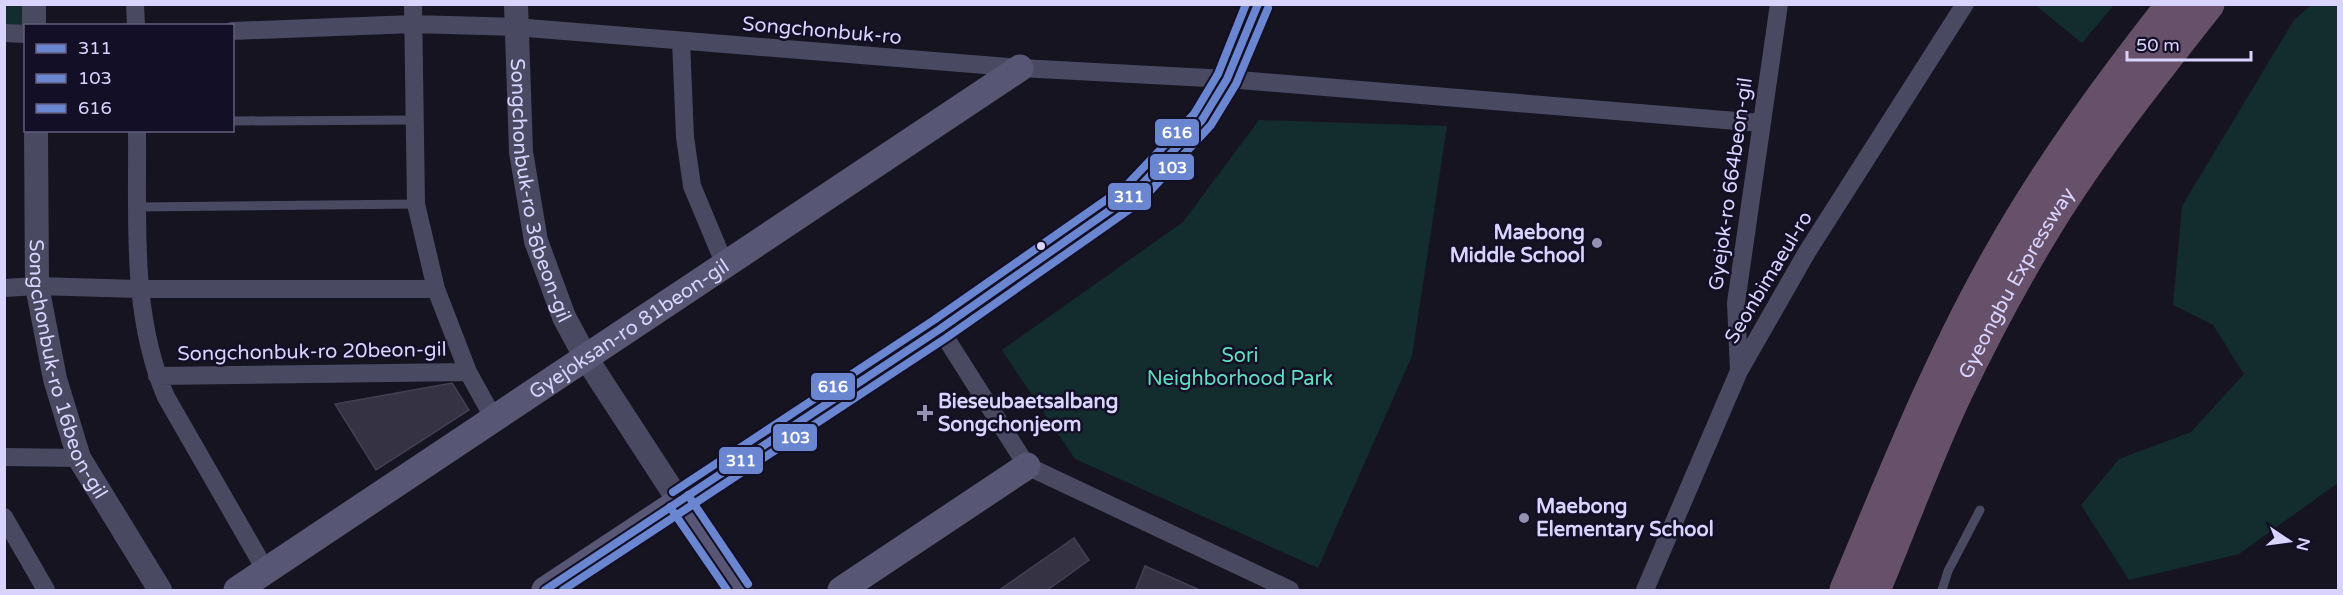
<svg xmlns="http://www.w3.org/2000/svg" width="2343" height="595" font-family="'Varela Round',sans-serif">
<rect width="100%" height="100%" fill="#161421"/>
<path fill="#132c2d" d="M 5,5 L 25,5 L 25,30 L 5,29 Z
M 2035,5 L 2114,5 L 2082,43 Z
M 2311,5 L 2338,5 L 2338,483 L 2239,554 L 2129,580 L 2081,505 L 2119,459 L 2191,432 L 2244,374 L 2213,325 L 2173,305 L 2182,206 L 2294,20 Z
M 1259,120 L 1447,126 L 1412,356 L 1318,568 L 1075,459 L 1002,350 L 1183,222 Z"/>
<path fill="#343243" stroke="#433f54" stroke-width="1.5" d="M 452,383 L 469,410 L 376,470 L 335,404 Z
M 1074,538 L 1089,560 L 1046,591 L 998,591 Z
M 1145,566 L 1202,591 L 1135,591 Z"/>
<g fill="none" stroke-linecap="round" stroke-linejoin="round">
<path stroke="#4a4962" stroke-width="9" d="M 232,121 L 414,120
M 138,207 L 416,204
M 1942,590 L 1948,571 L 1980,510"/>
<path stroke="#4a4962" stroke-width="18" d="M 135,4 L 136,26
M 413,4 L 416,204 L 436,289 L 468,372 L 494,419
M 232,31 L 413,24 L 515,27 L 1020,68 L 1227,79 L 1761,123
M 4,33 L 26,34
M 681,41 L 685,137 L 692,186 L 725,265
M 137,130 C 138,220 130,313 166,397 L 266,571
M 4,288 L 37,286 L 138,289 L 436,289
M 940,329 L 1027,466 L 1290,590
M 1739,371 L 1736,303 L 1779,4
M 157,376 L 468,372
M 4,457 L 79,458
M 4,517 L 46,590
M 1645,590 L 1739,371 L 1807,252 L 1965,4"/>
<g stroke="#4a4962" stroke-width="24">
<path d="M 34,4 L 34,26"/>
<path id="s1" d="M 516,4 L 521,152 L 536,241 L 564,317 L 586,358 L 679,501"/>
<path id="s2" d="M 36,130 L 37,286 L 55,379 L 79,458 L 160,590"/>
</g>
<g stroke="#575674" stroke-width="27">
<path d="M 679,501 L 739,590"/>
<path id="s3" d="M 237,590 L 1020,68"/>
<path d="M 545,590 L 940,329 L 1133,194 L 1202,120 L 1227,79 L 1258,4"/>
<path d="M 841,590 L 1027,466"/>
</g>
<g stroke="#67516a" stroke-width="33">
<path d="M 1846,590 C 1892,481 1935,371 1993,267 C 2044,174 2107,88 2173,4"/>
<path id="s4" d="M 1874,590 C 1901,525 1926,457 1956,393 C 1984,335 2015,276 2049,221 C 2096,145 2153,74 2208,4"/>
</g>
<defs>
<path id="bus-1" d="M 545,590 L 940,329 L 1133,194 L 1202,120 L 1227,79 L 1258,4"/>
<path id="bus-2" d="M 670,507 L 727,590
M 563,590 L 946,338 L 1140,202 L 1211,125 L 1236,84 L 1268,8"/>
<path id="bus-3" d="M 673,492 L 934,320 L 1126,186 L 1194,114 L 1218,74 L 1246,4
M 688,495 L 748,584"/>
</defs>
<use href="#bus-1" stroke="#130f26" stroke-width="12"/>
<use href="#bus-2" stroke="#130f26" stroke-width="12"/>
<use href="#bus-3" stroke="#130f26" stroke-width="12"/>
<use href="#bus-1" stroke="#6a86d1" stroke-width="8"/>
<use href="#bus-2" stroke="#6a86d1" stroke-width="8"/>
<use href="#bus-3" stroke="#6a86d1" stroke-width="8"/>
</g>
<g fill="#9591b1" stroke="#130f26" stroke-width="2">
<circle cx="1597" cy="243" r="6"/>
<path d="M922 404h6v6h6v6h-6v6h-6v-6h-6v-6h6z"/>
<circle cx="1524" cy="518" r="6"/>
</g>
<circle fill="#d9d4ff" stroke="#130f26" stroke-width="2" cx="1041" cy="246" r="5"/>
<g text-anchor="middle" stroke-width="5" stroke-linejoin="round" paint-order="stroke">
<g font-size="20" fill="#d9d4ff" stroke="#130f26">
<text transform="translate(822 30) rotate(5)" y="7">Songchonbuk-ro</text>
<text transform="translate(1730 184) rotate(-82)" y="7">Gyejok-ro 664beon-gil</text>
<text dy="7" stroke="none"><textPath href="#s1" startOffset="189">Songchonbuk-ro 36beon-gil</textPath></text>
<text transform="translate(1768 277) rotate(-59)" y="7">Seonbimaeul-ro</text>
<text dy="7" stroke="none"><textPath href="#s4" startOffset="339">Gyeongbu Expressway</textPath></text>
<text dy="7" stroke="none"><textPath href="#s3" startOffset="471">Gyejoksan-ro 81beon-gil</textPath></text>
<text transform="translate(312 351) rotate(-1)" y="7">Songchonbuk-ro 20beon-gil</text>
<text dy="7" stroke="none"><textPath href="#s2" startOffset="244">Songchonbuk-ro 16beon-gil</textPath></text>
</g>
<g font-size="20" font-weight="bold" fill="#d9d4ff" stroke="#130f26" text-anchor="start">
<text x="1585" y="239" text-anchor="end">Maebong<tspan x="1585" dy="23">Middle School</tspan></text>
<text x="938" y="408">Bieseubaetsalbang<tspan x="938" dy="23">Songchonjeom</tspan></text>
<text x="1536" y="513">Maebong<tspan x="1536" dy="23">Elementary School</tspan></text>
</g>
<g font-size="20" fill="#5fe0c0" stroke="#130f26">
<text x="1240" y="362">Sori<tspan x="1240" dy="23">Neighborhood Park</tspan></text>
</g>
</g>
<g stroke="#130f26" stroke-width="2">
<rect x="1154" y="118" width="46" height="29" rx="6" fill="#6a86d1"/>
<rect x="1149" y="153" width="46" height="28" rx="6" fill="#6a86d1"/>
<rect x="1107" y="182" width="45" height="29" rx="6" fill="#6a86d1"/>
<rect x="810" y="372" width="46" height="29" rx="6" fill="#6a86d1"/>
<rect x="772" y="423" width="46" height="29" rx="6" fill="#6a86d1"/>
<rect x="718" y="446" width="46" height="29" rx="6" fill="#6a86d1"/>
</g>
<g font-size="16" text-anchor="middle" font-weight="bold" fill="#fff">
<text x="1177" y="138">616</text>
<text x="1172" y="173">103</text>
<text x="1129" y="202">311</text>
<text x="833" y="392">616</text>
<text x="795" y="443">103</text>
<text x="741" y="466">311</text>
</g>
<rect width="2343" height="595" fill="none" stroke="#d9d4ff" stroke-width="12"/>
<rect x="24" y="24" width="210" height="108" fill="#130f26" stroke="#625e7d" stroke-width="1.5"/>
<rect x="36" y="44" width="30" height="9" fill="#6a86d1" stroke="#625e7d" stroke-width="1.5"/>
<text x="78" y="54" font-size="18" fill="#d9d4ff">311</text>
<rect x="36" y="74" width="30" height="9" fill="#6a86d1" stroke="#625e7d" stroke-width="1.5"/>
<text x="78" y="84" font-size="18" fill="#d9d4ff">103</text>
<rect x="36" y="104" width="30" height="9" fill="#6a86d1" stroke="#625e7d" stroke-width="1.5"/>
<text x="78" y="114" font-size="18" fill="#d9d4ff">616</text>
<g transform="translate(2289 541) rotate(103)" stroke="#130f26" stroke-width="4.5" paint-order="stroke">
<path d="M0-4.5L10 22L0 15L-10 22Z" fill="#d9d4ff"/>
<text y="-9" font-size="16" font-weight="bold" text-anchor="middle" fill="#d9d4ff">N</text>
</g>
<path d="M2127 51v9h124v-9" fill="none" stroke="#d9d4ff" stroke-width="3"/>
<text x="2136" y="51" font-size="18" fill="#d9d4ff" stroke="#130f26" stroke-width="4.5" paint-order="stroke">50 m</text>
</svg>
